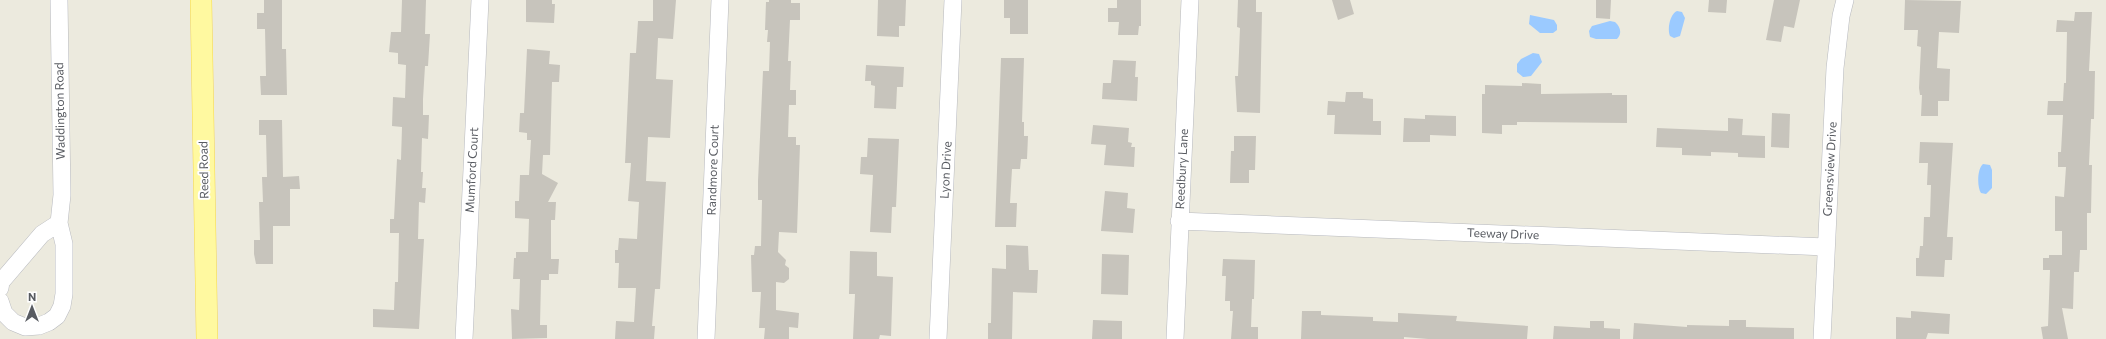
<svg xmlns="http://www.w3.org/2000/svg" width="2106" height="339" font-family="Commissioner,sans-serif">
<rect width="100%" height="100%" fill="#eceade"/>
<path fill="#9bcaff" d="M 1677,11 L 1682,12 L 1685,18 L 1680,36 L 1674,38 L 1670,36 C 1667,29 1670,14 1677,11 Z
M 1530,15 L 1554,20 L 1557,25 L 1557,30 L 1553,33 L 1540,33 L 1529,24 Z
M 1610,21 L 1615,22 C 1621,27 1622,34 1617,39 L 1596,39 L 1590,37 L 1589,31 L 1592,26 Z
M 1533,53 L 1539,54 L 1542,62 L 1531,76 L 1523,77 L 1517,72 L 1517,64 L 1521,59 Z
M 1983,164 L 1990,165 L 1992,170 L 1992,188 L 1986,194 L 1981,193 C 1977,187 1977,169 1983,164 Z"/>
<path fill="#c7c4bc" d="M 264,0 L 282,0 L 282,49 L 286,49 L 287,95 L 261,95 L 260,76 L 266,76 L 265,29 L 257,29 L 257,13 L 264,13 Z
M 402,0 L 426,0 L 425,34 L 430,34 L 428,66 L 425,66 L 423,99 L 423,115 L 429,115 L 428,139 L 422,138 L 421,172 L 423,172 L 422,188 L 426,188 L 425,203 L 419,202 L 418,239 L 424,239 L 419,329 L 373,327 L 373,309 L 394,310 L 395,282 L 398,282 L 399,233 L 390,233 L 390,219 L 394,219 L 397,159 L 401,160 L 402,127 L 392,126 L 393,97 L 405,98 L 406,65 L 398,64 L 398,53 L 389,52 L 391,32 L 401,32 Z
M 526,0 L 552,0 L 552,4 L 555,4 L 554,23 L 526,22 Z
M 653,0 L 676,0 L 673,39 L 658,38 L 656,79 L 673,80 L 670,138 L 648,137 L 646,181 L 666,182 L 660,289 L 655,289 L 652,326 L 655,326 L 654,339 L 615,339 L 616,321 L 634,322 L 636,288 L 618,288 L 619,263 L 615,263 L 615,250 L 618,250 L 619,238 L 637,239 L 639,202 L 628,201 L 631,163 L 625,163 L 630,53 L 636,53 L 638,21 L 653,21 Z
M 769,0 L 791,0 L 791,3 L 800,3 L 800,20 L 790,20 L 788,61 L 791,61 L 790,90 L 796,90 L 796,105 L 789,105 L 788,137 L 796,137 L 796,145 L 800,145 L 797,233 L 779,232 L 778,252 L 786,260 L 785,265 L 789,268 L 789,279 L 784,283 L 776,282 L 776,310 L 799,313 L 798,328 L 789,327 L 789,339 L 764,339 L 765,328 L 759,328 L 761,292 L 752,292 L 751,255 L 754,255 L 755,246 L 761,246 L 762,200 L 758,200 L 758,181 L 763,71 L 769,71 L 770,42 L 767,42 L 768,30 L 765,30 L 766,2 L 769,2 Z
M 878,0 L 906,0 L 905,26 L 899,26 L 899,37 L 877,36 Z
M 1004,0 L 1028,0 L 1028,34 L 1010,34 L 1010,18 L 1004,18 Z
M 1117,0 L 1141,0 L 1141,26 L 1139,26 L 1138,35 L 1118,35 L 1119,22 L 1108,22 L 1108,8 L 1117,8 Z
M 1238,0 L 1256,0 L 1256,12 L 1262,12 L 1260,113 L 1237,112 L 1235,76 L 1238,76 L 1240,28 L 1237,27 Z
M 1332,0 L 1350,0 L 1354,14 L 1338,20 Z
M 1596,0 L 1611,0 L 1610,19 L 1596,18 Z
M 1709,0 L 1727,0 L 1726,13 L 1708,12 Z
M 1774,0 L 1800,0 L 1794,28 L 1784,26 L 1781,42 L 1766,40 Z
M 1905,0 L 1961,1 L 1959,33 L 1939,32 L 1937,68 L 1950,69 L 1949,101 L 1938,101 L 1938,116 L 1921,116 L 1922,95 L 1920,95 L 1919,88 L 1921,47 L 1917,46 L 1918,30 L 1904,30 Z
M 2075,12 L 2092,12 L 2089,71 L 2095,71 L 2094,119 L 2091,119 L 2089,165 L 2092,165 L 2091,213 L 2087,213 L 2087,250 L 2080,250 L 2079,272 L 2074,272 L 2073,309 L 2062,308 L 2068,339 L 2043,339 L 2041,327 L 2048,326 L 2050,270 L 2043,270 L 2043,258 L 2049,258 L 2049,255 L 2062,255 L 2062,231 L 2055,231 L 2055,196 L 2064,197 L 2066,167 L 2058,167 L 2058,152 L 2061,152 L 2063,115 L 2047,115 L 2048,101 L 2063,101 L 2064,83 L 2066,83 L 2067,32 L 2056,32 L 2057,20 L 2074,21 Z
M 527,49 L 550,51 L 549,64 L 560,65 L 559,82 L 552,82 L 550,155 L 543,155 L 542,174 L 558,183 L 548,202 L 556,202 L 555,220 L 551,220 L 551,259 L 559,259 L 558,274 L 549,274 L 549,280 L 541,280 L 540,325 L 547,325 L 547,338 L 512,339 L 511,309 L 519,310 L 520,279 L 513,279 L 514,258 L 516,258 L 516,252 L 528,252 L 529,219 L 515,218 L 515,201 L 519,201 L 520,175 L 529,175 L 531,140 L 527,140 L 527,133 L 519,132 L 520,113 L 524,113 Z
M 1001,58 L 1024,58 L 1022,122 L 1024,122 L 1024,136 L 1028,136 L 1027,159 L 1021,159 L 1020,169 L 1012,169 L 1010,203 L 1017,203 L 1016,227 L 995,227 Z
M 1113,60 L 1136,61 L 1135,77 L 1138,77 L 1137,101 L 1102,99 L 1103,83 L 1111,83 Z
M 866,65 L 904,67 L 903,87 L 897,87 L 896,109 L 874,108 L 875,86 L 871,85 L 871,81 L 865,81 Z
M 1522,83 L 1541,84 L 1541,94 L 1612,93 L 1612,95 L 1627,95 L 1627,123 L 1517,122 L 1517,125 L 1502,125 L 1502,134 L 1482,133 L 1482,94 L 1485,94 L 1485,85 L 1522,86 Z
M 1346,92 L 1363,92 L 1363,98 L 1373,99 L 1373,121 L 1381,121 L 1381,135 L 1334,134 L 1335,115 L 1327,115 L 1328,101 L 1345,102 Z
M 1772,113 L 1790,114 L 1789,148 L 1771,147 Z
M 1425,115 L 1456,116 L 1456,136 L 1430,135 L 1430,142 L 1403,142 L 1404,118 L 1425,119 Z
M 1728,118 L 1743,119 L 1742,135 L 1765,136 L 1765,158 L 1738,157 L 1738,153 L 1711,152 L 1711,156 L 1682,155 L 1682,148 L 1656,147 L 1657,128 L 1728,131 Z
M 259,120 L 282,120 L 283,177 L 299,176 L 300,189 L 290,189 L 290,226 L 273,226 L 273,264 L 256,264 L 254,254 L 254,240 L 260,240 L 259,202 L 263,202 L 262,177 L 267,177 L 266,135 L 259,135 Z
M 1093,125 L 1129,128 L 1128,142 L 1132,143 L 1131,147 L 1135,147 L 1134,167 L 1104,165 L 1106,145 L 1091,144 Z
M 1234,136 L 1256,136 L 1255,170 L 1249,170 L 1249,183 L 1230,183 L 1231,151 L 1234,151 Z
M 868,138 L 899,139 L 896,207 L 892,207 L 891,233 L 870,232 L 873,175 L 860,174 L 861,157 L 867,157 Z
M 1920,142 L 1953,143 L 1947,237 L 1953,237 L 1952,260 L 1945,260 L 1944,277 L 1916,276 L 1916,258 L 1919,258 L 1920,246 L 1923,246 L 1924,217 L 1930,217 L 1931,185 L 1927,185 L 1928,163 L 1919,163 Z
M 1105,191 L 1128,193 L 1127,208 L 1135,209 L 1133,233 L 1101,231 Z
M 1006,245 L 1028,246 L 1029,270 L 1038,270 L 1037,293 L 1013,292 L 1012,339 L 988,339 L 988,323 L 991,323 L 992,268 L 1006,269 Z
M 850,251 L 877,252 L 877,276 L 893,277 L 891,336 L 880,335 L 879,339 L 853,339 L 855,294 L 849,294 Z
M 1102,254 L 1129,255 L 1128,295 L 1101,294 Z
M 1223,259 L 1255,260 L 1254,299 L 1252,299 L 1251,327 L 1258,327 L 1258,339 L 1231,339 L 1233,311 L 1230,311 L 1230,301 L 1225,301 L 1226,276 L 1222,276 Z
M 1302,311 L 1321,311 L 1321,315 L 1373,317 L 1373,321 L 1398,322 L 1398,313 L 1457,316 L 1456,321 L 1528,326 L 1527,339 L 1428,339 L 1404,337 L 1404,339 L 1301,339 Z
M 1911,311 L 1950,314 L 1949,334 L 1928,333 L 1926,339 L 1896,339 L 1896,317 L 1911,318 Z
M 1093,320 L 1122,321 L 1122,339 L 1092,339 Z
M 1729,320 L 1746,320 L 1746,327 L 1794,328 L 1794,339 L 1633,339 L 1634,323 L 1687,327 L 1687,325 L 1729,326 Z
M 1590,321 L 1604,321 L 1604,328 L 1620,329 L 1620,339 L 1553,339 L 1554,326 L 1590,328 Z"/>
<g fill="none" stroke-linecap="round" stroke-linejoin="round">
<defs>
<path id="minor" d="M 1179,221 L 1826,247
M 0,288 L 1,282 L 42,234 L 59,223
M 0,301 L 4,313 L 13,322 L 25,327 L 39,326 L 49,322 L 57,316 L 62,306 L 64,294 L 64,244 L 59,223 L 62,195 L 59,0
M 464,339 L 480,0
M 706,339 L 720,0
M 938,339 L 953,0
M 1175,339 L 1190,0
M 1822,339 L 1835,68 L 1841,16 L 1845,0"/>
<path id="major" d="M 201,0 L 207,339"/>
</defs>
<use href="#minor" stroke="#b7b9bf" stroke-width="18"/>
<use href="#major" stroke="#f6d84d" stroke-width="22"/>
<use href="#minor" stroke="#fff" stroke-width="17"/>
<use href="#major" stroke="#fff9a0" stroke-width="21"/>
</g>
<g text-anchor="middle" stroke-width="4" stroke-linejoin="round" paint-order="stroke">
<g font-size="12" fill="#585b61" stroke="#fff">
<text transform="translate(60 111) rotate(-91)" y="4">Waddington Road</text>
<text transform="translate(1182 169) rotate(-87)" y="4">Reedbury Lane</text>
<text transform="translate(1830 169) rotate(-87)" y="4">Greensview Drive</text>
<text transform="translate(204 170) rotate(-91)" y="4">Reed Road</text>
<text transform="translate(472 170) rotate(-87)" y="4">Mumford Court</text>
<text transform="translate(713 170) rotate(-88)" y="4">Randmore Court</text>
<text transform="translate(946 170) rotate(-87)" y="4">Lyon Drive</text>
<text transform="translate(1503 234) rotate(2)" y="4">Teeway Drive</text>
</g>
</g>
<g transform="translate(32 307)" stroke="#ffffff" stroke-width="3" paint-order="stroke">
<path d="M0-3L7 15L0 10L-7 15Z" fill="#585b61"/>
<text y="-6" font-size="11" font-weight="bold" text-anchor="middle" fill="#585b61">N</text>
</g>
</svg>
